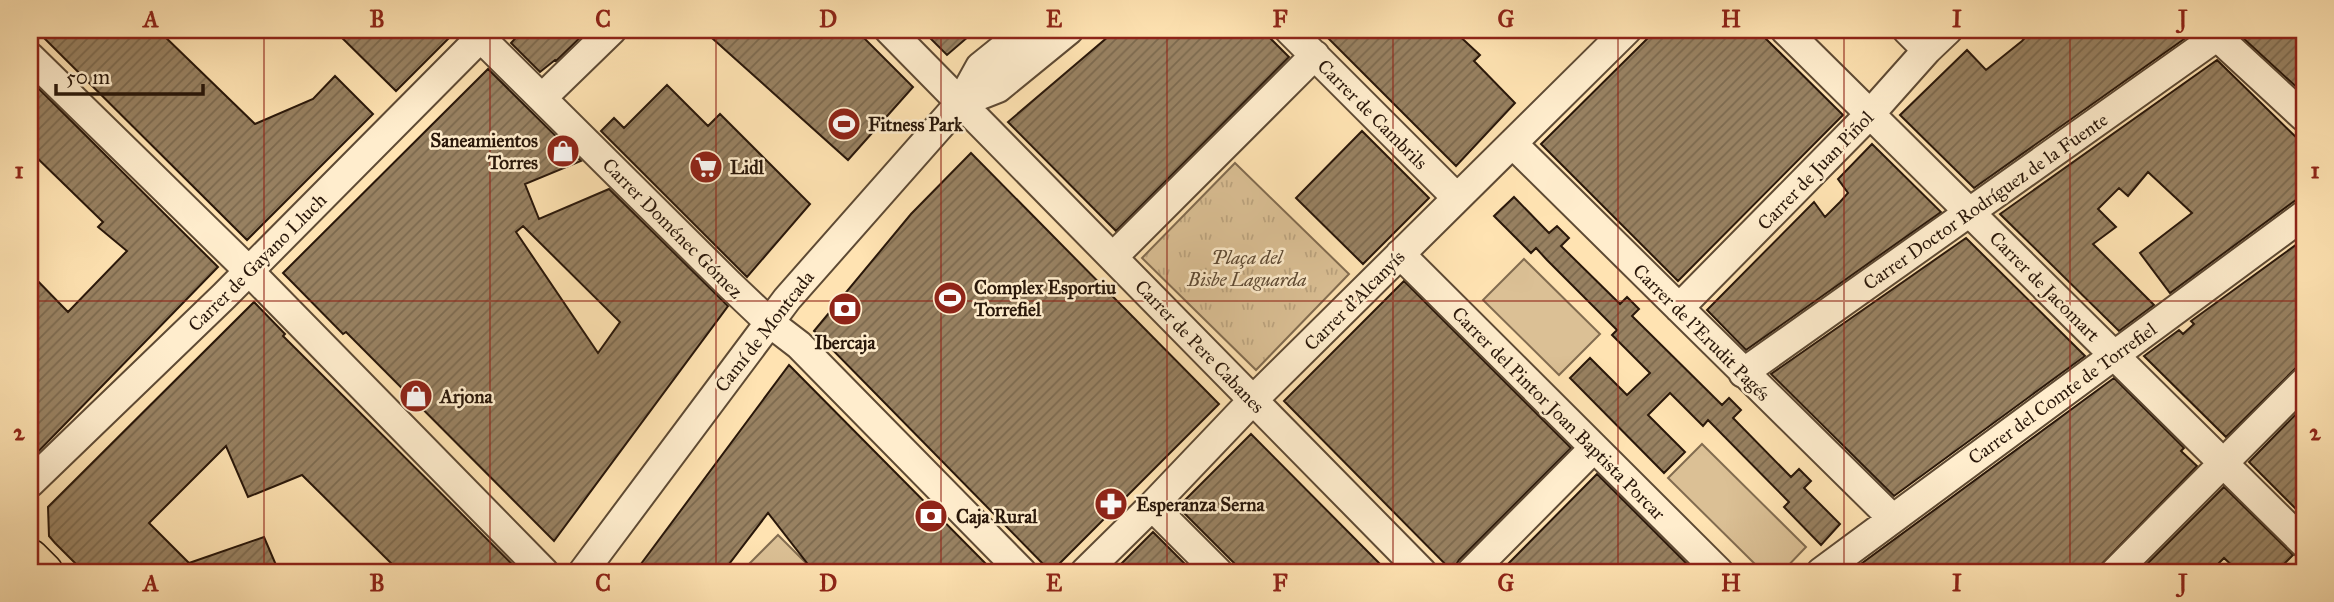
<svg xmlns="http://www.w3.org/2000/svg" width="2334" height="602" font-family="'IM FELL Great Primer',serif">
<defs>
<pattern id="grass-tufts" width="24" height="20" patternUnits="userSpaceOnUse" patternTransform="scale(1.75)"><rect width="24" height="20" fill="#dbc095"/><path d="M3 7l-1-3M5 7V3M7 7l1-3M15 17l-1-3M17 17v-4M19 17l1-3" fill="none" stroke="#bca47f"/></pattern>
<pattern id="building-hatch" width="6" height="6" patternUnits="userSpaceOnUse" patternTransform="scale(1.75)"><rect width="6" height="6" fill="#988161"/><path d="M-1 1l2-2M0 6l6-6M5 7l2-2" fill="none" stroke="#7c694e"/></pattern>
</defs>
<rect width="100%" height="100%" fill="#ffe3b2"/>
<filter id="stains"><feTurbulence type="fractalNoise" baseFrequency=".00286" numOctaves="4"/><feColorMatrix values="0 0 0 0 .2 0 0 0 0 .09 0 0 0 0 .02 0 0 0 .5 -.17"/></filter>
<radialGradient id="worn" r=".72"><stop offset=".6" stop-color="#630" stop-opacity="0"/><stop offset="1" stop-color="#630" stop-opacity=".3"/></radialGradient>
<path fill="url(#grass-tufts)" stroke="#826c50" stroke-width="2" d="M 1235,163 L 1349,274 L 1256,370 L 1142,258 Z"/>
<path fill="#dbc095" stroke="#826c50" stroke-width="2" d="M 1524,259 L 1600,334 L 1559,375 L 1483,300 Z
M 1702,444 L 1806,547 L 1782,572 L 1763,572 L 1668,478 Z
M 778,535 L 815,572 L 741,572 Z"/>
<path fill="url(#building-hatch)" stroke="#29170a" stroke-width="2" fill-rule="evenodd" d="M 36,30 L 158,30 L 255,124 L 313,99 L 335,76 L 373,114 L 247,240 Z
M 334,30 L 457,30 L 396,91 Z
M 523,30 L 588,30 L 556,61 L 555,60 L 540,72 L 511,43 Z
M 703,30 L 856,30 L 913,87 L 848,160 Z
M 922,30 L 976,30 L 947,55 Z
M 1116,30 L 1262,30 L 1289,57 L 1116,231 L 1008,122 Z
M 1320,30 L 1453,30 L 1480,55 L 1474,61 L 1515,103 L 1456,166 Z
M 1656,30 L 1757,30 L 1843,115 L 1678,281 L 1541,144 Z
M 2032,30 L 2043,30 L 2050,37 L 2057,30 L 2194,30 L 2194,32 L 1974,188 L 1900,115 L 1967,50 L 1986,70 L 2022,41 Z
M 2251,30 L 2304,30 L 2304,94 L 2242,37 Z
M 2217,60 L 2304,145 L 2304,194 L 2170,293 L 2140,253 L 2192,213 L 2148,172 L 2128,196 L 2119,188 L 2098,209 L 2116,227 L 2093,244 L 2154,305 L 2119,331 L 2000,214 Z
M 488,69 L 581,161 L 525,184 L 539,219 L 609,189 L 728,306 L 554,541 L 346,332 L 343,334 L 283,273 ZM 523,226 L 620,322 L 598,353 L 516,232 Z
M 30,80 L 218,267 L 30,460 L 30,273 L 68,312 L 127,251 L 98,227 L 103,222 L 30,151 Z
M 667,85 L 708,126 L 720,114 L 810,204 L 747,277 L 601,131 L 614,118 L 624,128 Z
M 1362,131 L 1429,198 L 1363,264 L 1296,198 Z
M 1872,144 L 1941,212 L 1746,350 L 1707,310 L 1814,202 L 1825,217 L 1840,202 L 1848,193 L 1838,179 Z
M 971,153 L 1219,404 L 1051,572 L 814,331 L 911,214 Z
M 1514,197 L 1549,233 L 1557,226 L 1569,238 L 1561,246 L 1620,304 L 1627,297 L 1639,309 L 1632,316 L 1722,405 L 1729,398 L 1741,410 L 1733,418 L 1791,477 L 1799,469 L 1811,481 L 1804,488 L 1840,524 L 1821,545 L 1784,507 L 1789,502 L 1708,420 L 1703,426 L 1670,393 L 1648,415 L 1685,452 L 1664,473 L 1570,378 L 1590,358 L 1627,395 L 1650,373 L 1612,335 L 1617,330 L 1547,260 L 1536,248 L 1531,253 L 1494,216 Z
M 1966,238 L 2085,356 L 1894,496 L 1771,374 Z
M 2304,239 L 2304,360 L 2226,437 L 2144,356 L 2179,330 L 2183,334 L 2194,324 L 2191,321 Z
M 1404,281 L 1571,448 L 1459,560 L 1452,571 L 1284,401 Z
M 254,302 L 285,334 L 283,336 L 520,572 L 400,572 L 302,475 L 248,497 L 226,446 L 149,523 L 189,563 L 264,537 L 279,572 L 84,572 L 55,543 L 49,536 L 48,507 Z
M 789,365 L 994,572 L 814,572 L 768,513 L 723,572 L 635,572 Z
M 2114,378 L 2184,448 L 2181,451 L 2197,466 L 2094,572 L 1850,572 Z
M 2304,406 L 2304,517 L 2249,462 Z
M 1251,434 L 1388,572 L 1243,572 L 1178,507 Z
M 1597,474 L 1695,572 L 1500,572 Z
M 2224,487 L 2293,555 L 2276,572 L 2239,572 L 2224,558 L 2210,572 L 2139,572 Z
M 1153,532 L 1193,572 L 1113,572 Z"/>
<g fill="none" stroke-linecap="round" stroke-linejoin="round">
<defs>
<path id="minor" d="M 473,30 L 730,285 L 769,322 L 799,345 L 1022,572
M 889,30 L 1422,572
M 1289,30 L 1457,198
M 1785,30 L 2304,543
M 1907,30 L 1927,50
M 2210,30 L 2304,117
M 30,57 L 249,271 L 544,572
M 542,98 L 612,30
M 960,103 L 998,88 L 1069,30
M 1513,144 L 1892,518
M 1400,254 L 1719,572
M 1113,257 L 1315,55
M 1679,308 L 1870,114 L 1927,50 L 1948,30
M 1743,373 L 2226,30
M 30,483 L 224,296 L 481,37
M 1152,506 L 1218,572
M 583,572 L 787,299 L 960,103 L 980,67 L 1026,30
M 1085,572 L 1152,506 L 1253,400 L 1627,30
M 1471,572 L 1594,448
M 1821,572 L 2304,215
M 2115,572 L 2304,382"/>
<path id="major" d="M 30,558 L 44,572"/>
</defs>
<use href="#minor" stroke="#5e4a34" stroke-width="32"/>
<use href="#major" stroke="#29170a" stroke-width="40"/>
<use href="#minor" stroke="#ffedcd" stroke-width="28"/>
<use href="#major" stroke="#ffe3b2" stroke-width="37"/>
</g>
<path fill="none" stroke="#8f2418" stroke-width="2" stroke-opacity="0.55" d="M 264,30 L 264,572M 490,30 L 490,572M 716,30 L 716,572M 941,30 L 941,572M 1167,30 L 1167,572M 1393,30 L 1393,572M 1618,30 L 1618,572M 1844,30 L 1844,572M 2070,30 L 2070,572M 30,301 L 2304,301"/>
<defs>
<symbol id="stadium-disc" viewBox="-11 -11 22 22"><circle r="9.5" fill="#8f2418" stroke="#ffedcd"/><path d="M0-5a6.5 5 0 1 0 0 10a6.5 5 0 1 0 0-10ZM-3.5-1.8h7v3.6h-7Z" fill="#fff"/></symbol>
<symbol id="shop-disc" viewBox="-11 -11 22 22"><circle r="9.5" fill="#8f2418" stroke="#ffedcd"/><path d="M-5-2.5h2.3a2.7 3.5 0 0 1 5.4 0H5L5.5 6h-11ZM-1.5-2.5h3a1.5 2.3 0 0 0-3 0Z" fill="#fff"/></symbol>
<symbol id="supermarket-disc" viewBox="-11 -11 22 22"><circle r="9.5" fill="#8f2418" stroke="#ffedcd"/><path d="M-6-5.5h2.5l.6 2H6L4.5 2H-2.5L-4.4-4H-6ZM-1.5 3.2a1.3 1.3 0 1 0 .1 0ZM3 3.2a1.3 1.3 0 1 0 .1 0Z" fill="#fff"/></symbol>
<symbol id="bank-disc" viewBox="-11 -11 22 22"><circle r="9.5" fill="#8f2418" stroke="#ffedcd"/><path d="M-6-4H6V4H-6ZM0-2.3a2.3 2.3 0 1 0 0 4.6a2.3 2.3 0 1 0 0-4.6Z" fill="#fff"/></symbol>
<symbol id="pharmacy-disc" viewBox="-11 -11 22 22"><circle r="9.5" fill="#8f2418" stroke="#ffedcd"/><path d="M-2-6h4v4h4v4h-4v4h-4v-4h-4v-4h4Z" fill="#fff"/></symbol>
</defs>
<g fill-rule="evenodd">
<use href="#stadium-disc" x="825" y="105" width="38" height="38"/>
<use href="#shop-disc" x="544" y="132" width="38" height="38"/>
<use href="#supermarket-disc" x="687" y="148" width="38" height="38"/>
<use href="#stadium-disc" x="931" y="279" width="38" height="38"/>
<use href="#bank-disc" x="826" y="290" width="38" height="38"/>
<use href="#shop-disc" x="397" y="377" width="38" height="38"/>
<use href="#pharmacy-disc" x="1092" y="485" width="38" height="38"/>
<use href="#bank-disc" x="912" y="497" width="38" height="38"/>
</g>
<g text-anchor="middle" stroke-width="5" stroke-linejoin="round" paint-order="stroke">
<g font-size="19" fill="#29170a" stroke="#ffedcd">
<text transform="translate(1373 114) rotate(45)" y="7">Carrer de Cambrils</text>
<text transform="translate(1815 170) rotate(-46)" y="7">Carrer de Juan Piñol</text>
<text transform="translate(1985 201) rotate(-35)" y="7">Carrer Doctor Rodríguez de la Fuente</text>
<text transform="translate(673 228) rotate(45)" y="7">Carrer Doménec Gómez</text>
<text transform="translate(257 262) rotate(-45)" y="7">Carrer de Gayano Lluch</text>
<text transform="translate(2045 286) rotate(45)" y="7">Carrer de Jacomart</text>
<text transform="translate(1354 300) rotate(-45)" y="7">Carrer d'Alcanyís</text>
<text transform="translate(764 331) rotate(-52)" y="7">Camí de Montcada</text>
<text transform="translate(1702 332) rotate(45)" y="7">Carrer de l'Erudit Pagés</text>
<text transform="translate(1200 346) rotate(46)" y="7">Carrer de Pere Cabanes</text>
<text transform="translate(2062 393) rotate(-36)" y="7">Carrer del Comte de Torrefiel</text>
<text transform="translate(1559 413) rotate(45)" y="7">Carrer del Pintor Joan Baptista Porcar</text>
</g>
<g font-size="19" font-weight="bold" fill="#29170a" stroke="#ffedcd" text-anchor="start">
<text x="868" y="131">Fitness Park</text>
<text x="538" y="147" text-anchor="end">Saneamientos<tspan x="538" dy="22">Torres</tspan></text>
<text x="730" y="174">Lidl</text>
<text x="974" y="294">Complex Esportiu<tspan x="974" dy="22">Torrefiel</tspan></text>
<text x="845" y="349" text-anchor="middle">Ibercaja</text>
<text x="440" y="403">Arjona</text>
<text x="1136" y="511">Esperanza Serna</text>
<text x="956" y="523">Caja Rural</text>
</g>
<g font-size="19" font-style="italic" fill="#5e4a34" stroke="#ffedcd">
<text x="1247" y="264">Plaça del<tspan x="1247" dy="22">Bisbe Laguarda</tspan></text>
</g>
</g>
<rect width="2334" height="602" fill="none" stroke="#ffe3b2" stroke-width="77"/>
<path d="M56 84v10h147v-10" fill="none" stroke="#29170a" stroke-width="3.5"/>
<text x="66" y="84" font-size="21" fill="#29170a" stroke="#ffedcd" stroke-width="5" paint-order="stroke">50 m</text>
<rect x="38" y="38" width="2258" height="526" fill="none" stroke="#8f2418" stroke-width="2.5"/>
<g font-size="23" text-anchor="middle" font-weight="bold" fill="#8f2418">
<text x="151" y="27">A</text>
<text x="377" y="27">B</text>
<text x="603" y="27">C</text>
<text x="828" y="27">D</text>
<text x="1054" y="27">E</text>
<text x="1280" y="27">F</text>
<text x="1506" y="27">G</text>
<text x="1731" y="27">H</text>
<text x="1957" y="27">I</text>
<text x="2183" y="27">J</text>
<text x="19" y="178">1</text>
<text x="2315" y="178">1</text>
<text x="19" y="440">2</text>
<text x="2315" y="440">2</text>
<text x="151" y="591">A</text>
<text x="377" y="591">B</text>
<text x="603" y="591">C</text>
<text x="828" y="591">D</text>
<text x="1054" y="591">E</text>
<text x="1280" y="591">F</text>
<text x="1506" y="591">G</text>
<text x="1731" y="591">H</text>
<text x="1957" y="591">I</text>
<text x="2183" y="591">J</text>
</g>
<rect width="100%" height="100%" filter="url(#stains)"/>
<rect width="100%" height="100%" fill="url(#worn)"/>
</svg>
